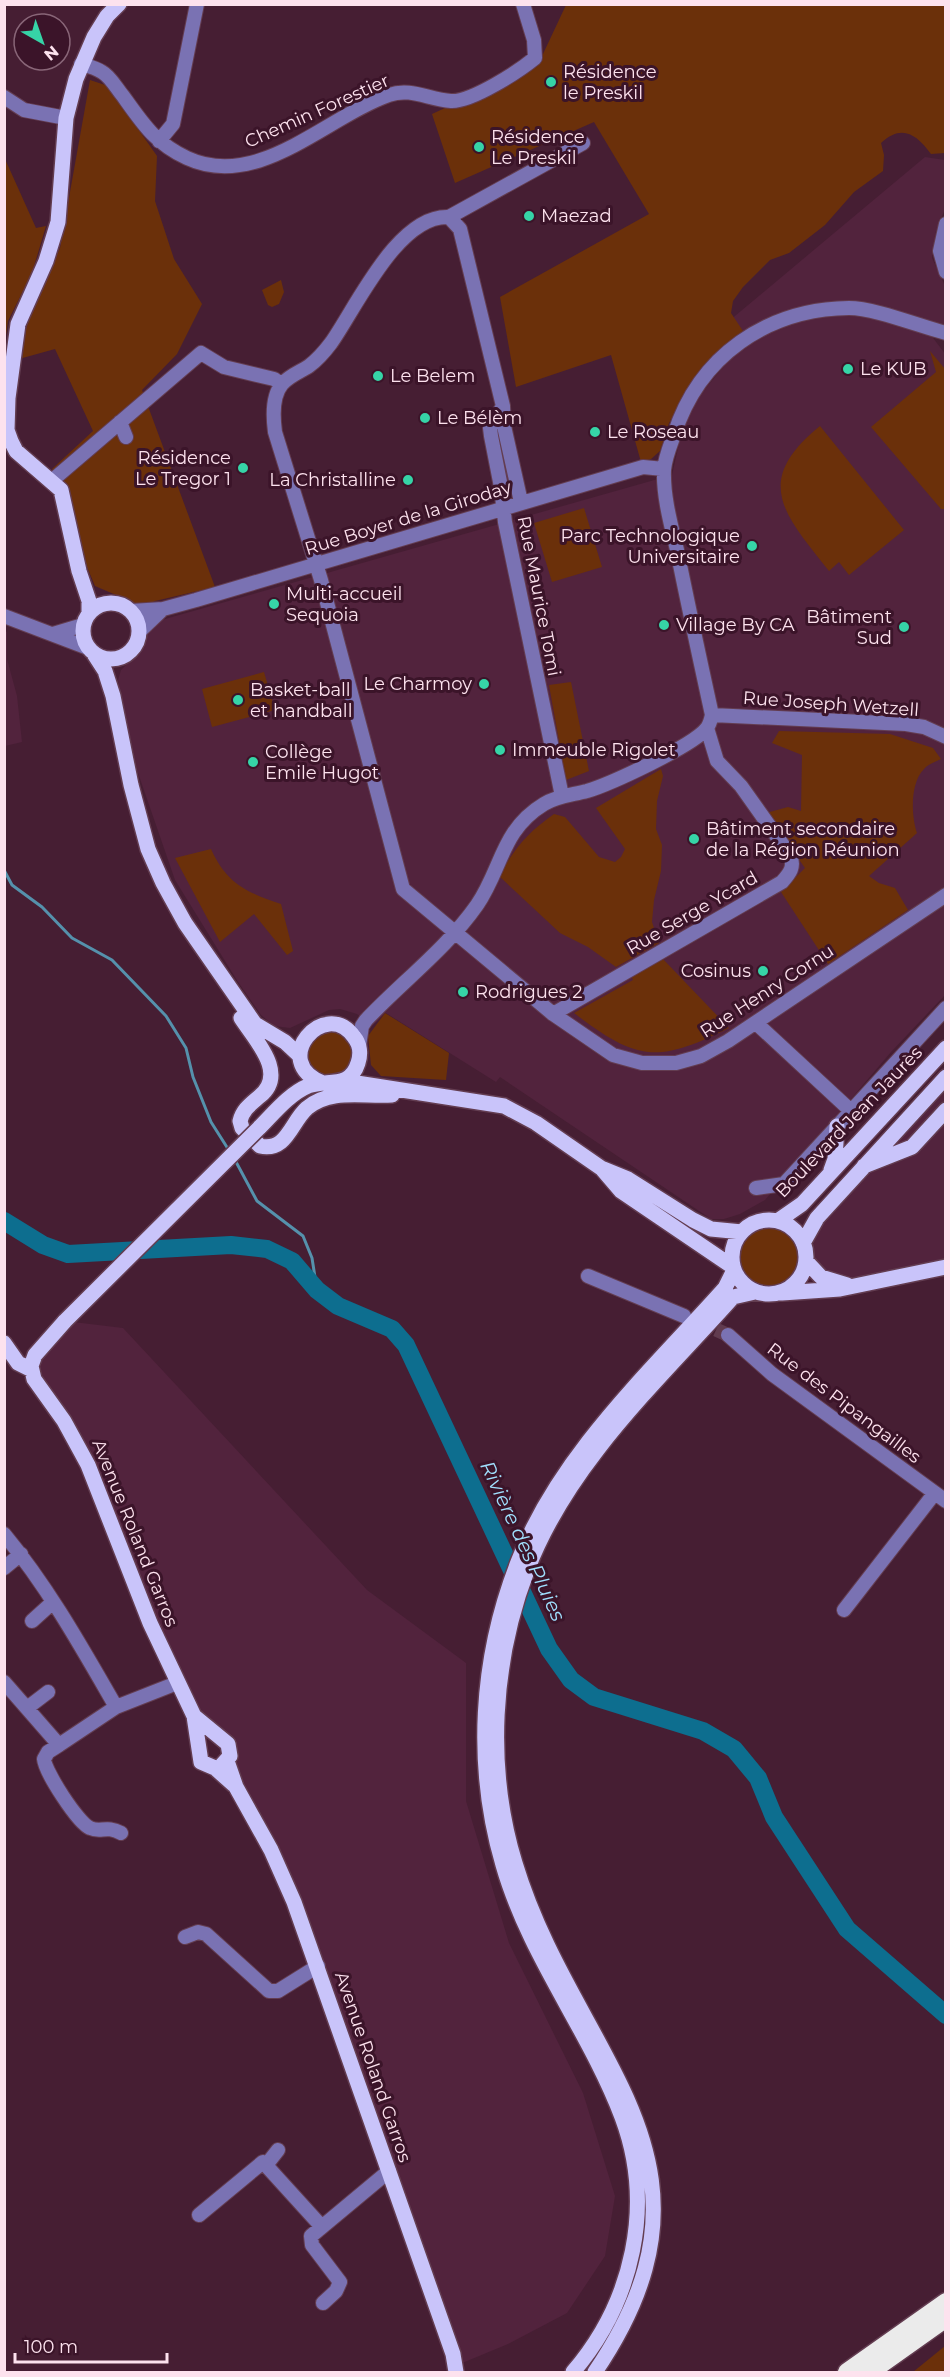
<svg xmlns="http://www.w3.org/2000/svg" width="950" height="2377" font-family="Montserrat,sans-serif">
<rect width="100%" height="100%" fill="#461e33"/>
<path fill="#52233d" d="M 925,157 L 945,160 L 945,209 L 936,231 L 932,258 L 945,286 L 945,324 L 930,334 L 946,355 L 945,995 L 891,1052 L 765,1200 L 740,1214 L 724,1219 L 711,1219 L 500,1077 L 496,1082 L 386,1013 L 372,1026 L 357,1014 L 340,1009 L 329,1010 L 290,1028 L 274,1026 L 261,1015 L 238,982 L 175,880 L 137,770 L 118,680 L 121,670 L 134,657 L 151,623 L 672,475 L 683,426 L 700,395 L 729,360 L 750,343 L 729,321 Z
M 4,630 L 7,632 L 7,659 L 17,696 L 22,742 L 5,746 Z
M 945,1077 L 945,1267 L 853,1287 L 807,1262 L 803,1243 Z
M 65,1321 L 123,1328 L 367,1590 L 466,1663 L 466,1801 L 509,1943 L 583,2093 L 615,2196 L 605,2256 L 567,2313 L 508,2344 L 455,2366 L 318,1966 L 230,1756 L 209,1737 L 203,1741 L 95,1481 L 38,1388 L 35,1355 Z"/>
<path fill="#6b300a" d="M 566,5 L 945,5 L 945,153 L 931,154 C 916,134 902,124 881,143 L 884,155 L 883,171 L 854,192 L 825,225 L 789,253 L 770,260 L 743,287 L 733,301 L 731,313 L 743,331 L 701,368 L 669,423 L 660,451 L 651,459 L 641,462 L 611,355 L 516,387 L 500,297 L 649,214 L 594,122 L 455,183 L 432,114 L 521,73 L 543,54 Z
M 90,80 L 108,86 L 157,156 L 155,201 L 174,259 L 202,304 L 177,354 L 142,390 L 215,587 L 155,601 L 144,607 L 95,586 L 87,567 L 67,487 L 52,469 L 93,431 L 55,349 L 19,359 L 22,341 L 37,294 L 60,248 Z
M 5,159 L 36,228 L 46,226 L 32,273 L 8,321 L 5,343 Z
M 281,280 L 284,292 L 279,304 L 272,307 L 268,305 L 262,290 Z
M 930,351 L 945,369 L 945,509 L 941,509 L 871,427 L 936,372 Z
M 820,426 L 904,530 L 849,575 L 839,562 L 829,571 C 785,515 751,482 820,426 Z
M 584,508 L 602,567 L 552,582 L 534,523 Z
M 264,672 L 275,710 L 212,727 L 202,689 Z
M 571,682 L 589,771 L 566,780 L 549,685 Z
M 779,731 L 890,734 L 933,748 L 941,759 C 935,762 928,764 924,769 C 910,783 911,815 917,833 L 869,876 L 879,883 L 895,888 L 908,910 L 828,964 L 781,892 L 805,868 L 766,813 L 788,807 L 801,811 L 802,755 L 772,743 Z
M 661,769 L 663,776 L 657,801 L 656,829 L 662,845 L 661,871 L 654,900 L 652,922 L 659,943 L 616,967 L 588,947 L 560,933 L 499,876 C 515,848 527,833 554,814 L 565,817 L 599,857 L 615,862 L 621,857 L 625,849 L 596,808 Z
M 211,849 C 227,884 246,892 281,904 L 293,951 L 287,955 L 254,914 L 220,942 L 175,858 Z
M 662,958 L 729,1028 C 658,1063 638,1062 574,1013 L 633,980 L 631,975 Z
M 385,1013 L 449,1053 L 446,1080 L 381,1076 L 371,1065 L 368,1036 Z
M308 1054a23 23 0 1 1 46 0a23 23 0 1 1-46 0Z
M740 1257a30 30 0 1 1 60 0a30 30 0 1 1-60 0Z
M 945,2346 L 945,2372 L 913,2372 Z"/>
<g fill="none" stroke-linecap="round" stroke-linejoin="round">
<path stroke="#5591ac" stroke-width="3" d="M 4,870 L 12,885 L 42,907 L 72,938 L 112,960 L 166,1016 L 186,1048 L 193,1077 L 211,1122 L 230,1152
M 235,1160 L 257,1201 L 303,1236 L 312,1258 L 317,1290"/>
<path stroke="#0d6e8f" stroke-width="18" d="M 4,1221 L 43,1245 L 68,1254 L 231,1245 L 267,1249 L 292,1261 L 317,1290 L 338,1306 L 392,1329 L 406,1345 L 549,1649 L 571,1680 L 594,1697 L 703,1731 L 734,1749 L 758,1778 L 774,1817 L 847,1929 L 946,2015"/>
<path stroke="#613b4f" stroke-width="14" stroke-dasharray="14 7" stroke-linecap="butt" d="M 697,1321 L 728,1335"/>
<defs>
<path id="minor" d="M 81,64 C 88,66 96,68 102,72 C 110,76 117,89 123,96 C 143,124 155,143 187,158 C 258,191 326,117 389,95 C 411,87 429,100 451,101 C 472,102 519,71 535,58 L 534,40 L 523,4
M 4,97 L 24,110 L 66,118
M 159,141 L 173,124 L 197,4
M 583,143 L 449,217 C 398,214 356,308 331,343 C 325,351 317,360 309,366 C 300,372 290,375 282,384 C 272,396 273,417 275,432 L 321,580 L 403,889 L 553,1014 L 613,1055 L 642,1063 L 676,1063 L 701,1056 L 728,1041 L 946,895
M 449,217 L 460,229 L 503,406 L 504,426 L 521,502
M 946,224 L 940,251 L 946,272
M 503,406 L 490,428 L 491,436 L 501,487 L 505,522 L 562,796
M 120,422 L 126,437
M 53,482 L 55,478 L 201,353 L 224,367 L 274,379 L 281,384
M 131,611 L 163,609 L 196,600 L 643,467 L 664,469
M 4,616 L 88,648
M 140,631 L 163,609
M 53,634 L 83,625
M 712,715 L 906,724 L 924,727 L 946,737
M 553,1014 L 782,882 C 790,873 795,867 790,855 L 741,786 L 717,761 L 707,728
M 756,1023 L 850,1110
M 359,1046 L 362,1026 L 366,1020 C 402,982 447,948 477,905 C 502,869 501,830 544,804 C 557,796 572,795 587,791 C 610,784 693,746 707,728 C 710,724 711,719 712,715 C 700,660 688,605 677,550 C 671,525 663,496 664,470 C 665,458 670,446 674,435 C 699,356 767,309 849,308 C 874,308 919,326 946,333
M 756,1188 L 784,1184 L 946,1008
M 588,1276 L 684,1316
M 728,1335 L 772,1374 L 946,1501
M 4,1534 C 48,1587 82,1648 116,1707
M 4,1568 L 21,1554
M 844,1610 L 934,1494
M 32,1621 L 53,1602
M 4,1682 L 59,1745 L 116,1707 L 177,1683
M 27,1708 L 48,1692
M 59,1745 L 48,1752 L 44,1759 C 45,1772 78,1823 90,1828 C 101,1833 106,1825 121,1833
M 185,1937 L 198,1932 L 206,1934 L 269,1991 L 278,1991 L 318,1966
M 267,2164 L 278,2150
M 199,2215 L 263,2162 L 322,2227
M 323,2303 L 336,2291 L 340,2282 L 312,2245 L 311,2236 L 389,2171"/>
<path id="major" d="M83 631a28 28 0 1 1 56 0a28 28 0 1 1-56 0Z
M 89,614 L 89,601 L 79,571 L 61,490 L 16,451 L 11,441 L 7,430 L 8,398 L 18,324 L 46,261 L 58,222 L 66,118 L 76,79 L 94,37 L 107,16 L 119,4
M 94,654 L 105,671 L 113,696 L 131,785 L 148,849 L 163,883 L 185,923 L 255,1024 L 285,1042 L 300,1056
M 241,1018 C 255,1040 288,1073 260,1096 C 251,1104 243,1109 240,1121 L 242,1128 L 260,1146 C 287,1152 291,1122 307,1108 C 331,1088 363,1097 392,1095
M 344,1081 L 504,1106 L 536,1123 L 601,1168 L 628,1179 L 693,1220 L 711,1229 L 742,1232
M 259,1128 C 274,1113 289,1094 308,1086 C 328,1079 350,1089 358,1063 C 361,1054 360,1044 354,1037 C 325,996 268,1062 323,1083
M 864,1166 L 912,1147 L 946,1110
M 603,1170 L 621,1191 L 733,1267
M 831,1170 L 835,1159 L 837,1126
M 779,1220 L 802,1204 L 946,1048
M732 1257a37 37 0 1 1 74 0a37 37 0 1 1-74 0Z
M 803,1243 L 817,1218 L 946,1077
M 807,1262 L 821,1277 L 847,1285
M 782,1293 L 840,1289 L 946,1267
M 65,1321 L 35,1355 L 31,1366 L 34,1379 L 64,1421 L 88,1465 L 150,1623 L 194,1716 L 201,1762 L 215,1768 L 234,1785
M 4,1343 L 18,1363 L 32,1370
M 194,1716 L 228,1744 L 230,1756 L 221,1766
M 227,1761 L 236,1787 L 271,1850 L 294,1902 L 453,2354 L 456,2372
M 573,2372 C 633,2302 655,2205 622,2117 C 589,2030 529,1956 503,1865 C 474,1766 480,1659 518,1562 C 559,1455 650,1372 725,1288 L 734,1270
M 595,2372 C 741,2157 574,2059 515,1863 C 486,1768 492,1661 528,1568 C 569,1462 659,1380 733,1297 L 755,1292"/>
<path id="highway" d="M 847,2372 L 946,2302
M 870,2372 L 946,2318"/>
</defs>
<use href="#minor" stroke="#633d51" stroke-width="16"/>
<use href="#major" stroke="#633d51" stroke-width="18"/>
<use href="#highway" stroke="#633d51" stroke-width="21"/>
<use href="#minor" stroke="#7a72b3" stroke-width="14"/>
<use href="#major" stroke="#c9c4fa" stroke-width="15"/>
<use href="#highway" stroke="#ebebeb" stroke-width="18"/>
<defs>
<path id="major-bridge" d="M 65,1321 L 259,1128"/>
</defs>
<use href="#major-bridge" stroke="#633d51" stroke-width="18" stroke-linecap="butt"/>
<use href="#major-bridge" stroke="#c9c4fa" stroke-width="15"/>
</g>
<g fill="#36d4a7" stroke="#3b1429" stroke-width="2">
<circle cx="551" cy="82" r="6"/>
<circle cx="479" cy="147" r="6"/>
<circle cx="529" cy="216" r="6"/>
<circle cx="848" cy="369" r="6"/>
<circle cx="378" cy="376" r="6"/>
<circle cx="425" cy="418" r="6"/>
<circle cx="595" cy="432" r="6"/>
<circle cx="243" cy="468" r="6"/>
<circle cx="408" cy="480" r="6"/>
<circle cx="752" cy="546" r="6"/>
<circle cx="274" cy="604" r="6"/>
<circle cx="664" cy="625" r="6"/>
<circle cx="904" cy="627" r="6"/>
<circle cx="484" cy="684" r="6"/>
<circle cx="238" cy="700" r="6"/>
<circle cx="500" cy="750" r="6"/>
<circle cx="253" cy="762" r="6"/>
<circle cx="694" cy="839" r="6"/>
<circle cx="763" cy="971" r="6"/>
<circle cx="463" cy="992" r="6"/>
</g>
<g text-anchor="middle" stroke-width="6" stroke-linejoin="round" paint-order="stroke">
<g font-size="18" fill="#fde2ee" stroke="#3b1429" text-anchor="start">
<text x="563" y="78">Résidence<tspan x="563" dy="21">le Preskil</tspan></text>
<text x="491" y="143">Résidence<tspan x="491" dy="21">Le Preskil</tspan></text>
<text x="541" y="222">Maezad</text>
<text x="860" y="375">Le KUB</text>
<text x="390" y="382">Le Belem</text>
<text x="437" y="424">Le Bélèm</text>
<text x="607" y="438">Le Roseau</text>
<text x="231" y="464" text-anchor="end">Résidence<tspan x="231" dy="21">Le Tregor 1</tspan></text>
<text x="396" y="486" text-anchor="end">La Christalline</text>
<text x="740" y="542" text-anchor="end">Parc Technologique<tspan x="740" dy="21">Universitaire</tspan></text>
<text x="286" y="600">Multi-accueil<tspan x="286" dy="21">Sequoia</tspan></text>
<text x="892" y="623" text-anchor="end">Bâtiment<tspan x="892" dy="21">Sud</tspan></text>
<text x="676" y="631">Village By CA</text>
<text x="472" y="690" text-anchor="end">Le Charmoy</text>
<text x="250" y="696">Basket-ball<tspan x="250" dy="21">et handball</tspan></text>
<text x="512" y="756">Immeuble Rigolet</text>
<text x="265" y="758">Collège<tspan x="265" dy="21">Emile Hugot</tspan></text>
<text x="706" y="835">Bâtiment secondaire<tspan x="706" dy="21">de la Région Réunion</tspan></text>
<text x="751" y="977" text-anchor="end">Cosinus</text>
<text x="475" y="998">Rodrigues 2</text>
</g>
<g font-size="18" fill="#fde2ee" stroke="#3b1429">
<text transform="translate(317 111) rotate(-24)" y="6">Chemin Forestier</text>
<text transform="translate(408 518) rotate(-17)" y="6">Rue Boyer de la Giroday</text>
<text transform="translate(539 596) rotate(79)" y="6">Rue Maurice Tomi</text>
<text transform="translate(831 704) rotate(4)" y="6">Rue Joseph Wetzell</text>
<text transform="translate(692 913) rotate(-30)" y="6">Rue Serge Ycard</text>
<text transform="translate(767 991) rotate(-33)" y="6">Rue Henry Cornu</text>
<text transform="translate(849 1122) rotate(-46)" y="6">Boulevard Jean Jaurès</text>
<text transform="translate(844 1403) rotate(37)" y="6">Rue des Pipangailles</text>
<text transform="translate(135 1533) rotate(68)" y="6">Avenue Roland Garros</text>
<text transform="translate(373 2067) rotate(71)" y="6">Avenue Roland Garros</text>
</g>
<g font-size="20" font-style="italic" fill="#a0dffd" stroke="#3b1429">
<text transform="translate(523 1541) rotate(65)" y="7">Rivière des Pluies</text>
</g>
</g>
<rect width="950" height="2377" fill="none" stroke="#fde2ee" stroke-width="12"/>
<g transform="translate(42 42) rotate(140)"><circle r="28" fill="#3b1429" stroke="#896678" stroke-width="1.5"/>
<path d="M0-4.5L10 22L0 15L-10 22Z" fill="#36d4a7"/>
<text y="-9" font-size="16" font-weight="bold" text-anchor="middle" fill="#fde2ee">N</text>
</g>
<path d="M15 2353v9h152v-9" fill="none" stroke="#fde2ee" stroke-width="3"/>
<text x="24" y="2353" font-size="18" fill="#fde2ee" stroke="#3b1429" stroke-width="4.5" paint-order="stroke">100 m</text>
</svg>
